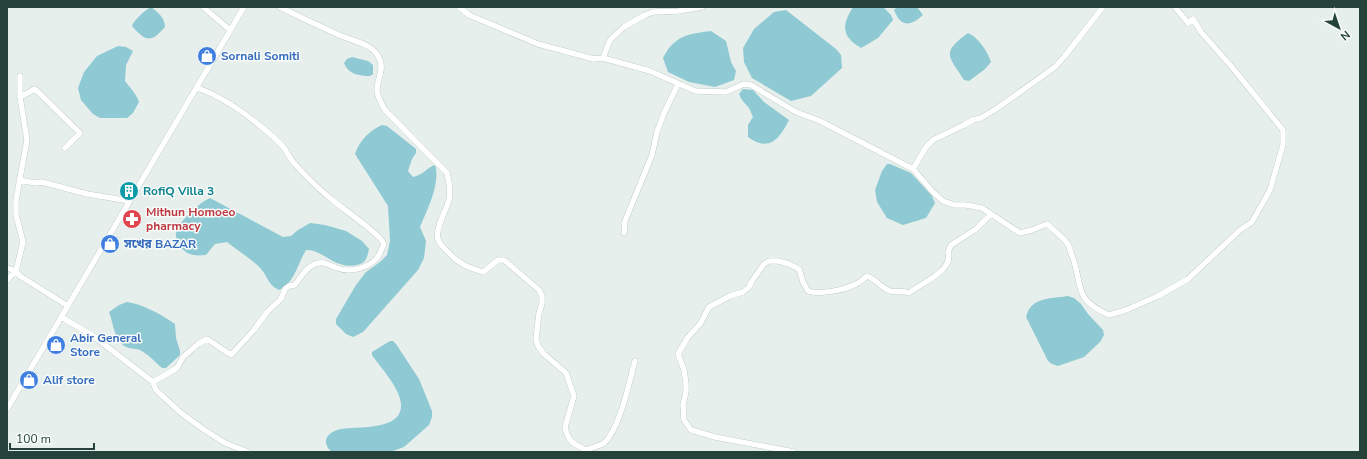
<svg xmlns="http://www.w3.org/2000/svg" width="1367" height="459" font-family="'Nunito Sans','Noto Sans Bengali',sans-serif">
<rect width="100%" height="100%" fill="#e6efeb"/>
<path fill="#8ec9d4" d="M 151,7 C 158,12 165,18 165,27 C 151,43 146,42 132,26 C 134,20 145,10 151,7 Z
M 853,7 L 883,7 L 891,15 L 893,20 L 878,38 L 861,48 C 842,37 841,26 853,7 Z
M 897,7 L 917,7 L 923,15 C 911,26 901,28 894,10 Z
M 786,10 L 836,49 L 841,55 L 842,68 L 811,96 L 791,101 L 752,78 L 744,62 L 743,48 L 754,29 L 774,12 Z
M 711,31 L 726,41 L 731,62 L 736,71 L 734,80 L 715,87 L 689,82 L 668,72 L 663,58 C 675,35 688,34 711,31 Z
M 968,33 C 978,37 988,52 991,62 L 985,69 L 969,81 L 964,80 C 948,55 941,53 968,33 Z
M 118,46 L 126,47 L 133,51 L 126,65 L 125,81 C 130,88 136,93 139,102 L 133,113 L 127,118 L 100,118 L 93,114 L 81,100 L 78,88 L 84,72 L 97,56 Z
M 352,57 L 368,61 L 373,65 L 373,74 L 370,76 C 359,76 348,74 344,63 L 347,59 Z
M 743,89 L 753,90 L 764,102 L 789,120 C 779,140 769,152 748,137 L 748,125 L 753,117 L 749,108 L 742,100 L 739,94 Z
M 382,125 L 387,126 L 416,149 L 416,153 L 412,159 L 408,171 L 413,177 C 425,174 426,168 435,165 C 441,183 427,210 420,227 L 426,241 L 424,258 L 418,270 L 363,332 L 353,337 L 346,334 L 336,324 L 336,319 L 356,285 L 366,272 L 380,262 L 387,255 L 390,241 L 388,206 L 355,154 C 359,141 370,130 382,125 Z
M 887,164 L 890,164 L 911,173 L 932,196 L 935,203 L 926,218 L 903,225 L 887,218 L 877,202 L 875,190 L 882,171 Z
M 210,198 L 283,237 L 291,236 L 298,230 L 310,223 L 325,225 L 346,231 L 362,241 L 369,249 C 367,258 366,263 357,265 C 334,270 323,249 306,250 C 298,263 294,284 279,290 C 267,284 269,278 261,269 C 252,259 238,251 227,242 L 215,244 L 206,255 C 202,255 198,256 194,255 C 184,254 175,243 176,233 C 178,222 200,202 210,198 Z
M 1068,296 L 1074,298 L 1081,304 L 1088,314 L 1103,330 L 1104,335 L 1100,342 L 1084,357 L 1058,366 L 1052,364 L 1048,361 L 1026,317 C 1027,314 1028,310 1030,308 C 1038,297 1056,298 1068,296 Z
M 127,302 C 143,304 162,315 175,324 L 176,338 L 180,351 L 180,355 L 166,368 L 162,368 C 155,362 148,354 140,350 C 134,348 126,349 122,344 C 114,337 113,322 109,312 L 119,305 Z
M 390,341 L 393,341 L 396,344 L 419,379 L 432,411 L 432,417 L 429,425 L 404,447 L 390,452 L 332,452 C 320,442 327,432 341,429 C 358,426 403,431 401,404 C 400,388 381,368 372,355 L 372,352 Z"/>
<g fill="none" stroke-linecap="round" stroke-linejoin="round">
<defs>
<path id="minor" d="M 203,7 L 230,30
M 280,7 C 299,17 320,26 339,35 C 352,41 375,44 380,60 C 384,70 377,80 377,90 C 377,97 382,104 385,110 L 447,173 C 449,181 451,192 449,200 C 446,211 435,228 438,239 C 439,244 445,249 449,253 C 459,264 469,268 483,272 L 498,260 L 504,260 L 539,290 L 542,296 L 542,304 L 539,313 L 536,339 L 538,346 L 544,354 L 566,373 L 574,396 L 565,427 C 568,442 574,444 586,450 C 592,448 599,446 604,443 C 620,429 629,382 635,361
M 459,7 L 469,15 L 538,44 L 594,59 L 603,58 L 650,71 L 695,91 L 726,92 L 744,84 L 751,85 L 796,112 L 820,121 L 913,169 L 933,192 L 943,201 L 954,205 L 966,205 L 982,208 L 1020,233 L 1032,230 L 1047,224 C 1053,230 1062,236 1067,243 C 1070,247 1071,254 1073,258 C 1083,289 1074,299 1109,315 L 1126,310 L 1158,296 L 1188,279 L 1240,230 L 1252,222 L 1270,190 L 1283,145 L 1283,130 L 1231,66 L 1201,32 L 1193,19 L 1188,23 L 1175,7
M 603,58 L 610,40 L 624,27 L 645,15 L 653,12 L 679,11 L 702,7
M 20,97 L 35,89 L 80,133 L 65,148
M 913,169 L 926,147 L 933,140 L 964,125 L 973,120 L 981,118 L 996,109 L 1055,67 L 1064,57 L 1103,7
M 19,180 L 35,183 L 42,182 L 87,194 L 130,201
M 624,233 L 625,221 L 652,155 L 657,132 L 664,113 L 678,84
M 7,268 L 16,271 L 20,276 L 68,306
M 7,280 L 16,271 L 23,242 L 16,215 L 16,200 L 27,140 L 20,97 L 20,76
M 61,317 L 92,335 L 153,382 L 156,390 L 181,413 L 203,429 L 225,443 L 248,452
M 153,382 L 177,368 L 183,357 L 198,344 L 207,339 L 231,355 L 253,331 L 268,311 L 281,299 L 285,289 L 289,286 L 295,285 C 299,279 305,270 311,266 C 322,259 328,265 337,268 C 351,273 368,268 377,258 C 380,254 382,248 384,244 C 381,235 346,211 336,203 C 321,191 307,178 294,163 C 290,159 288,153 284,148 C 277,139 268,132 259,125 C 242,111 218,95 197,88
M 7,409 L 244,7
M 794,452 L 715,437 L 691,430 L 684,420 L 683,405 L 686,392 L 686,384 L 684,370 L 678,354 L 688,337 L 700,324 L 709,307 L 730,296 L 743,292 L 749,287 L 752,281 L 764,264 L 769,261 L 778,261 L 789,264 L 799,269 L 803,282 L 808,291 C 819,295 844,290 854,285 C 859,283 863,279 867,276 C 876,279 881,288 890,291 C 896,293 903,290 909,293 C 921,283 954,271 948,252 L 951,245 L 976,229 L 991,214"/>
</defs>
<use href="#minor" stroke="#a8b8b2" stroke-width="6"/>
<use href="#minor" stroke="#fff" stroke-width="5.5"/>
</g>
<defs>
<symbol id="shop-disc" viewBox="-11 -11 22 22"><circle r="9.5" fill="#3f7fe0" stroke="#f7fbf9"/><path d="M-5-2.5h2.3a2.7 3.5 0 0 1 5.4 0H5L5.5 6h-11ZM-1.5-2.5h3a1.5 2.3 0 0 0-3 0Z" fill="#fff"/></symbol>
<symbol id="building-disc" viewBox="-11 -11 22 22"><circle r="9.5" fill="#0f9aa8" stroke="#f7fbf9"/><path d="M-4-6H4V6H1V3H-1V6H-4ZM-2.5-4.3h1.7v1.8h-1.7ZM.8-4.3h1.7v1.8H.8ZM-2.5-1h1.7V.8h-1.7ZM.8-1h1.7V.8H.8Z" fill="#fff"/></symbol>
<symbol id="pharmacy-disc" viewBox="-11 -11 22 22"><circle r="9.5" fill="#e0444e" stroke="#f7fbf9"/><path d="M-2-6h4v4h4v4h-4v4h-4v-4h-4v-4h4Z" fill="#fff"/></symbol>
</defs>
<g fill-rule="evenodd">
<use href="#shop-disc" x="196" y="45" width="22" height="22"/>
<use href="#building-disc" x="118" y="180" width="22" height="22"/>
<use href="#pharmacy-disc" x="121" y="208" width="22" height="22"/>
<use href="#shop-disc" x="99" y="233" width="22" height="22"/>
<use href="#shop-disc" x="45" y="334" width="22" height="22"/>
<use href="#shop-disc" x="18" y="369" width="22" height="22"/>
</g>
<g text-anchor="middle" stroke-width="3" stroke-linejoin="round" paint-order="stroke">
<g font-size="12" font-weight="bold" fill="#366cbe" stroke="#f7fbf9" text-anchor="start">
<text x="221" y="60">Sornali Somiti</text>
<text x="124" y="248">সখের BAZAR</text>
<text x="70" y="342">Abir General<tspan x="70" dy="14">Store</tspan></text>
<text x="43" y="384">Alif store</text>
</g>
<g font-size="12" font-weight="bold" fill="#0d838f" stroke="#f7fbf9" text-anchor="start">
<text x="143" y="195">RofiQ Villa 3</text>
</g>
<g font-size="12" font-weight="bold" fill="#be3a42" stroke="#f7fbf9" text-anchor="start">
<text x="146" y="216">Mithun Homoeo<tspan x="146" dy="14">pharmacy</tspan></text>
</g>
</g>
<rect width="1367" height="459" fill="none" stroke="#24423a" stroke-width="16"/>
<g transform="translate(1339 28) rotate(140)" stroke="#f7fbf9" stroke-width="3" paint-order="stroke">
<path d="M0-3L7 15L0 10L-7 15Z" fill="#24423a"/>
<text y="-6" font-size="11" font-weight="bold" text-anchor="middle" fill="#24423a">N</text>
</g>
<path d="M10 443v6h84v-6" fill="none" stroke="#24423a" stroke-width="2"/>
<text x="16" y="443" font-size="12" fill="#24423a" stroke="#f7fbf9" stroke-width="3" paint-order="stroke">100 m</text>
</svg>
